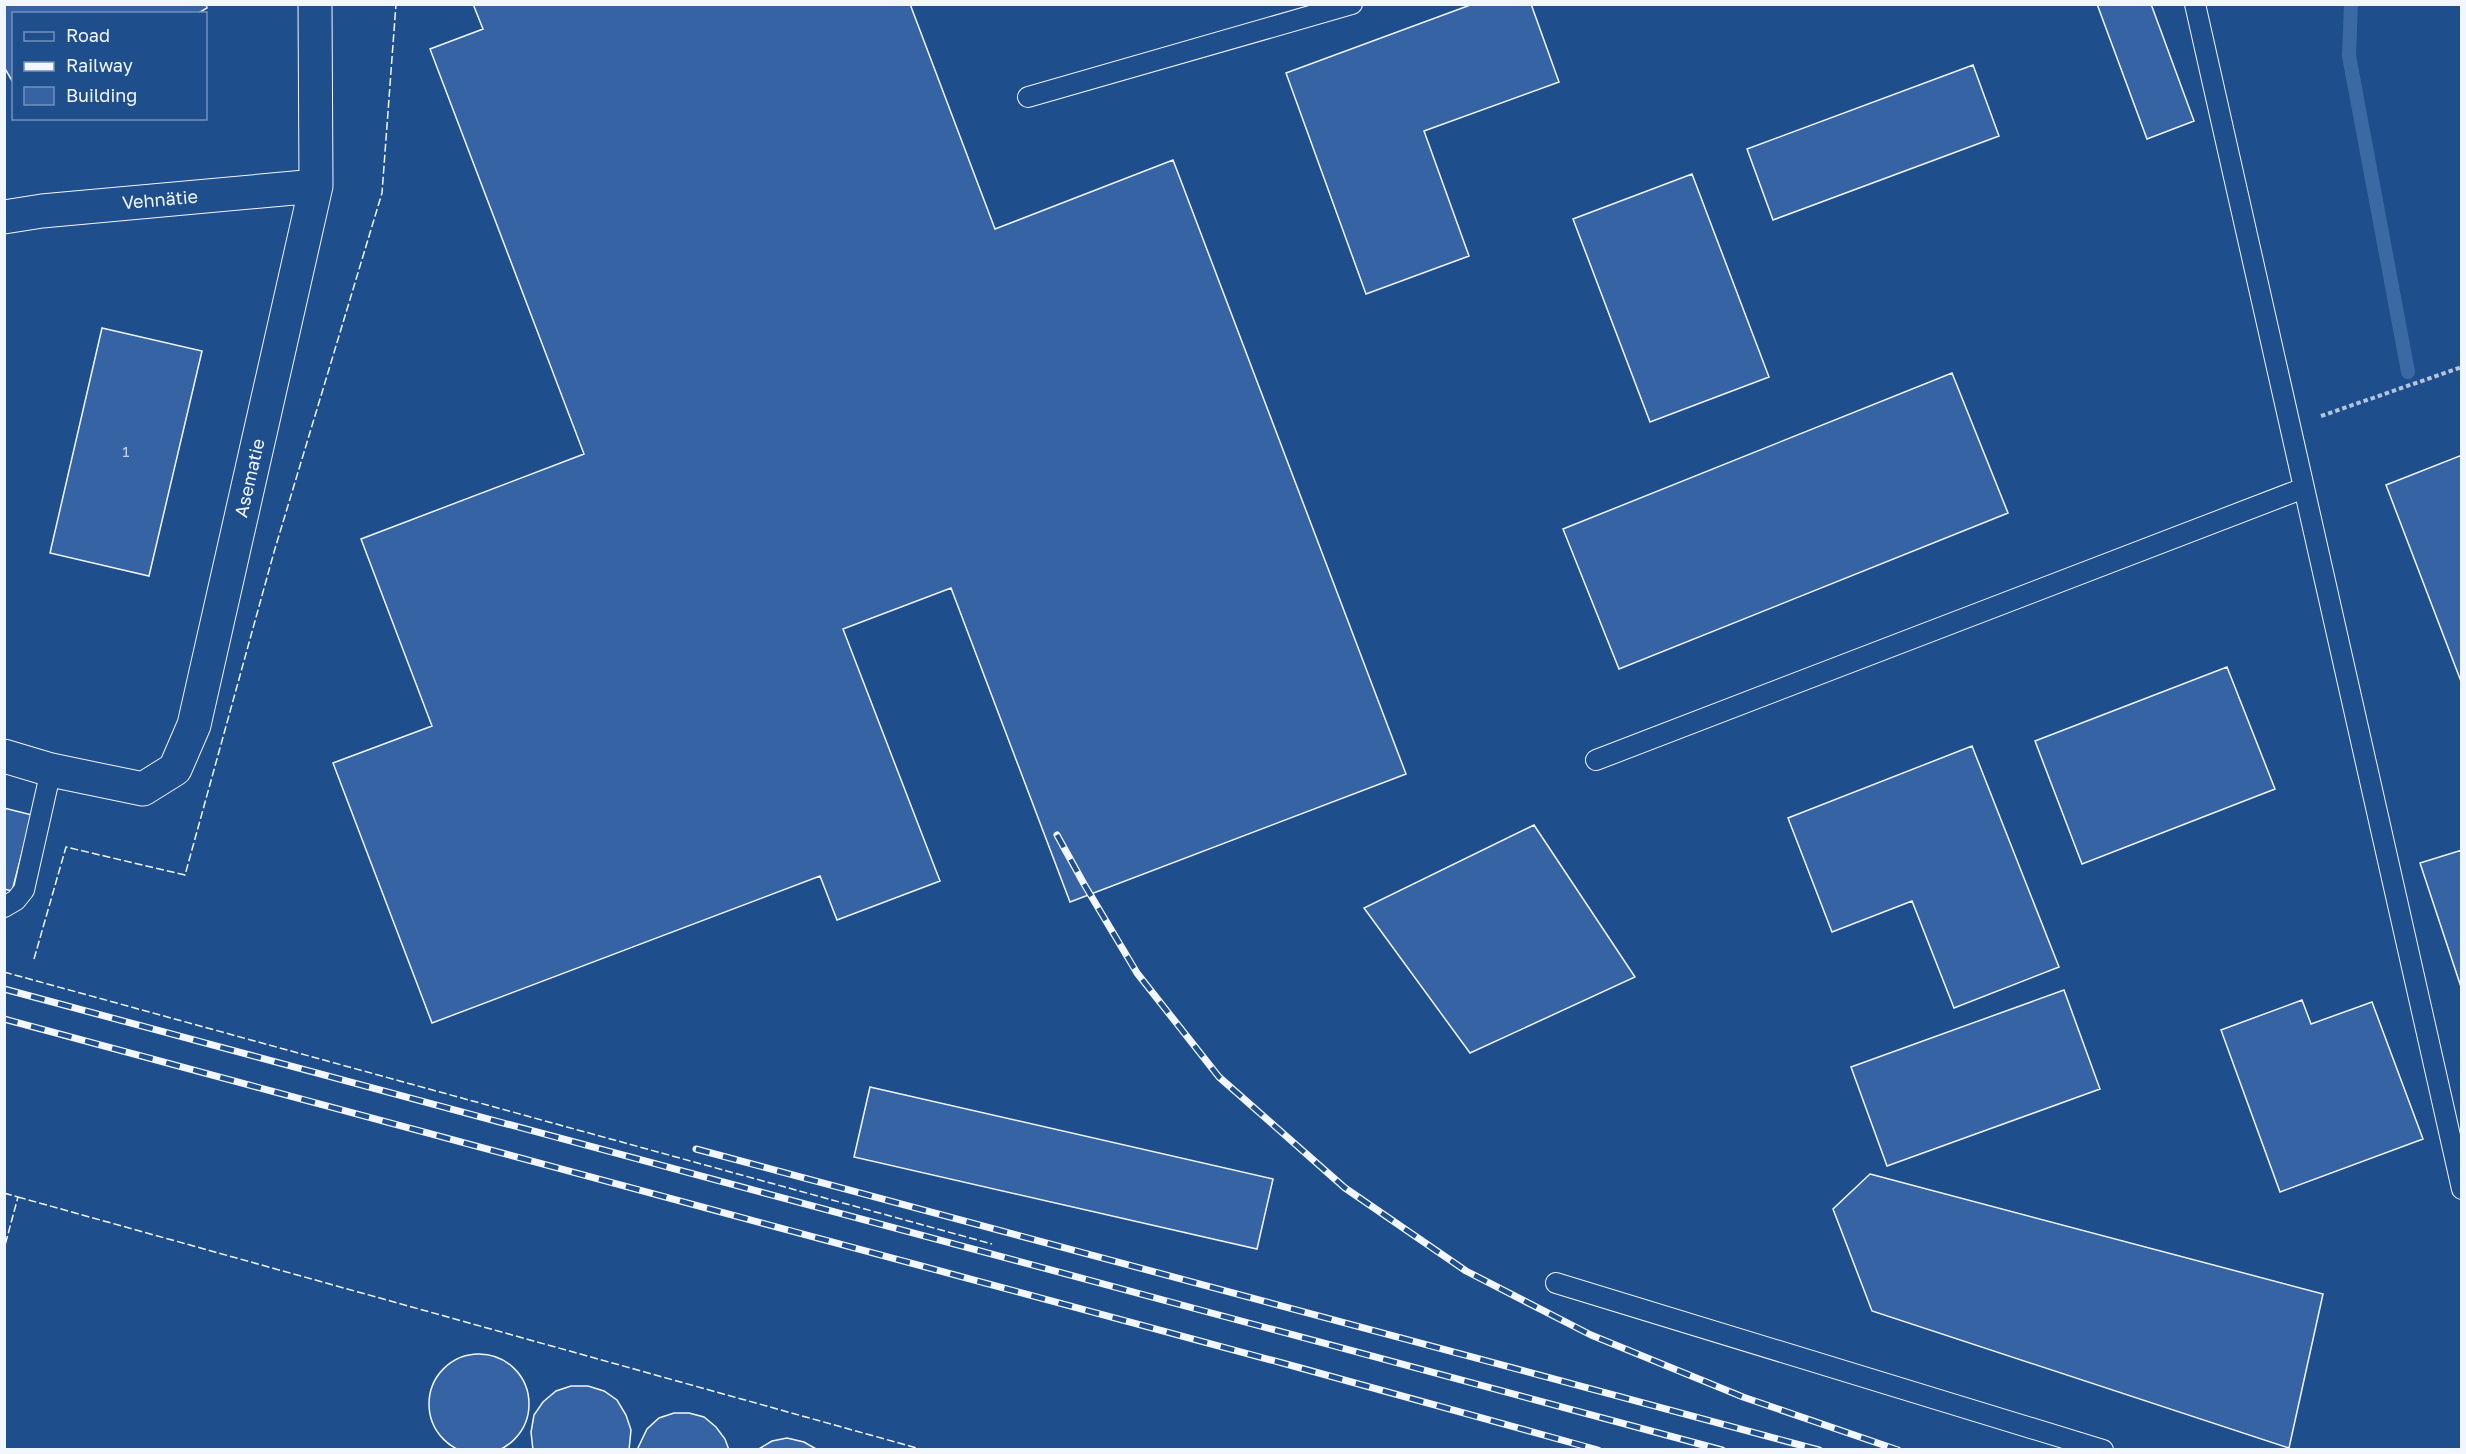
<svg xmlns="http://www.w3.org/2000/svg" width="2466" height="1454" font-family="'Golos Text',sans-serif">
<rect width="100%" height="100%" fill="#1f4e8c"/>
<g fill="none" stroke-linecap="round" stroke-linejoin="round">
<path stroke="#3b69a3" stroke-width="14" d="M 2351,4 L 2349,56 L 2408,372"/>
</g>
<path fill="#3563a3" stroke="#f2f6ff" stroke-width="1.5" d="M 4,4 L 206,4 L 207,8 L 197,14 L 14,14 L 14,84 L 4,67 Z
M 473,4 L 910,4 L 995,229 L 1173,160 L 1406,774 L 1070,902 L 951,588 L 843,629 L 940,881 L 837,920 L 820,876 L 432,1023 L 333,763 L 432,726 L 361,539 L 584,454 L 430,49 L 483,29 Z
M 1473,4 L 1531,4 L 1559,82 L 1424,131 L 1469,256 L 1366,294 L 1286,73 Z
M 2097,4 L 2151,4 L 2194,121 L 2147,139 Z
M 1973,65 L 1999,136 L 1773,220 L 1747,149 Z
M 1692,174 L 1769,377 L 1650,422 L 1573,219 Z
M 102,328 L 202,351 L 149,576 L 50,553 Z
M 1952,373 L 2008,513 L 1619,669 L 1563,529 Z
M 2462,455 L 2462,684 L 2386,485 Z
M 2227,667 L 2275,789 L 2082,864 L 2035,741 Z
M 1972,746 L 2059,967 L 1954,1008 L 1912,901 L 1832,932 L 1788,818 Z
M 4,808 L 32,815 L 12,891 L 4,889 Z
M 1534,825 L 1635,977 L 1470,1053 L 1364,908 Z
M 2462,850 L 2462,990 L 2420,863 Z
M 2064,990 L 2100,1089 L 1887,1166 L 1851,1067 Z
M 2302,1000 L 2311,1024 L 2372,1002 L 2423,1139 L 2280,1192 L 2221,1030 Z
M 870,1087 L 1273,1179 L 1257,1249 L 854,1157 Z
M 1870,1174 L 2323,1294 L 2289,1448 L 1872,1311 L 1833,1209 Z
M429 1404a50 50 0 1 1 100 0a50 50 0 1 1-100 0Z
M 571,1386 L 588,1386 L 604,1391 L 617,1400 L 626,1415 L 631,1430 L 629,1450 L 533,1450 L 531,1432 L 534,1415 L 543,1402 L 556,1391 Z
M 674,1413 L 689,1413 L 704,1417 L 716,1427 L 725,1439 L 729,1450 L 637,1450 L 647,1429 L 659,1418 Z
M 787,1438 L 804,1442 L 818,1450 L 757,1450 L 772,1441 Z"/>
<g fill="none" stroke-linecap="round" stroke-linejoin="round">
<defs>
<path id="service" d="M 2195,4 L 2462,1189
M 1028,97 L 1352,4
M 1596,760 L 2304,488
M 4,907 L 16,900 L 24,890 L 51,770
M 1556,1283 L 2103,1450"/>
<path id="minor" d="M 4,217 L 42,211 L 316,186
M 4,756 L 51,770 L 143,789 L 175,769 L 194,725 L 316,186 L 315,4"/>
</defs>
<use href="#service" stroke="#f2f6ff" stroke-width="22"/>
<use href="#minor" stroke="#f2f6ff" stroke-width="35"/>
<path stroke="#b3c4dc" stroke-width="4" stroke-dasharray="4.5 3" stroke-linecap="butt" d="M 2321,416 L 2462,367"/>
<use href="#service" stroke="#1f4e8c" stroke-width="20"/>
<use href="#minor" stroke="#1f4e8c" stroke-width="33"/>
<defs>
<path id="rail" d="M 1057,835 L 1084,884 L 1137,973 L 1219,1077 L 1345,1188 L 1466,1271 L 1591,1335 L 1743,1397 L 1898,1450
M 4,989 L 1722,1450
M 4,1019 L 1297,1367 L 1598,1450
M 696,1149 L 1819,1450"/>
</defs>
<use href="#rail" stroke="#f2f6ff" stroke-width="7"/>
<use href="#rail" stroke="#1f4e8c" stroke-width="4.5" stroke-dasharray="14" stroke-linecap="butt"/>
<path stroke="#f2f6ff" stroke-width="1.5" stroke-dasharray="8 3" stroke-linecap="butt" d="M 34,959 L 66,847 L 185,875 L 274,552 L 382,193 L 396,4
M 4,972 L 992,1244
M 4,1193 L 18,1197 L 4,1249
M 18,1197 L 924,1450"/>
</g>
<g text-anchor="middle" stroke-width="4.5" stroke-linejoin="round" paint-order="stroke">
<g font-size="15" fill="#c3d1e8">
<text x="126" y="457">1</text>
</g>
<g font-size="18" fill="#f2f6ff" stroke="#1f4e8c">
<text transform="translate(160 200) rotate(-5)" y="6">Vehnätie</text>
<text transform="translate(250 478) rotate(-77)" y="6">Asematie</text>
</g>
</g>
<rect width="2466" height="1454" fill="none" stroke="#f2f6ff" stroke-width="12"/>
<rect x="12" y="12" width="195" height="108" fill="#1f4e8c" stroke="#7391ba" stroke-width="1.5"/>
<rect x="24" y="32" width="30" height="9" fill="#1f4e8c" stroke="#7391ba" stroke-width="1.5"/>
<text x="66" y="42" font-size="18" fill="#f2f6ff">Road</text>
<rect x="24" y="62" width="30" height="9" fill="#f2f6ff" stroke="#7391ba" stroke-width="1.5"/>
<text x="66" y="72" font-size="18" fill="#f2f6ff">Railway</text>
<rect x="24" y="87" width="30" height="18" fill="#3563a3" stroke="#7391ba" stroke-width="1.5"/>
<text x="66" y="102" font-size="18" fill="#f2f6ff">Building</text>
</svg>
